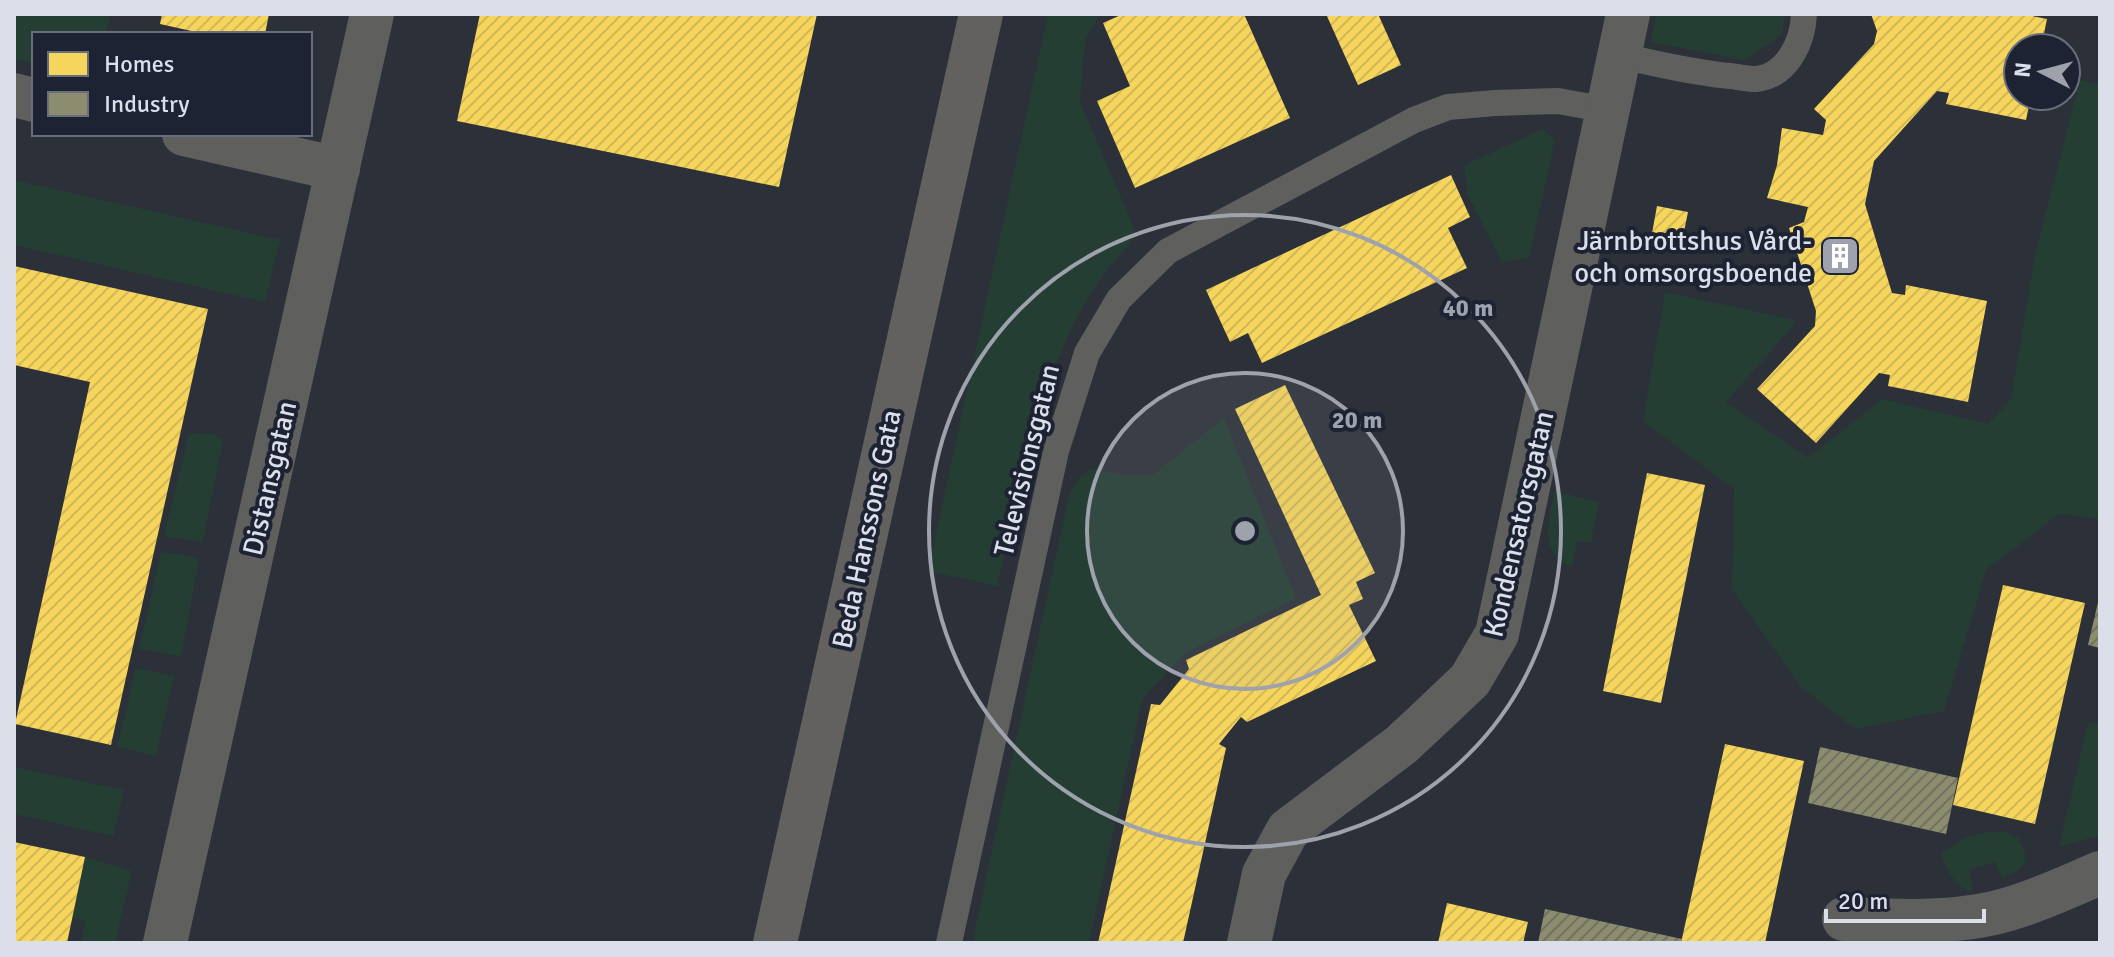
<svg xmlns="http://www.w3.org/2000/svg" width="2114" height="957" font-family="Signika,sans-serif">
<defs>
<pattern id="homes-hatch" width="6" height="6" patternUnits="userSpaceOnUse" patternTransform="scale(2)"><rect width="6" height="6" fill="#f6d55c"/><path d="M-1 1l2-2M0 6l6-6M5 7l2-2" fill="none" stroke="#d2b858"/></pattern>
<pattern id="industry-hatch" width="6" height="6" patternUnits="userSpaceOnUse" patternTransform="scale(2)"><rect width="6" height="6" fill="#8c8c6e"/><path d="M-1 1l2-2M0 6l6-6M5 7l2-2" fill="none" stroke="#727260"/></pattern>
</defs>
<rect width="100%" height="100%" fill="#2c3039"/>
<path fill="#253e34" d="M 14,14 L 110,14 L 106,34 L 34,34 L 34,63 L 14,59 Z
M 1048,14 L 1100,14 L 1085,41 L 1080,102 L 1137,235 C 1124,251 1109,266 1098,283 C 1038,371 1022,485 997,586 L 928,571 Z
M 1656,14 L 1785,14 L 1782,34 L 1745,60 L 1651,42 Z
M 2080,80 L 2100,85 L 2100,519 L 2059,514 L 1986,570 L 1944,711 L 1856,729 L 1800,686 L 1732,589 L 1734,489 L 1643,421 L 1665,292 L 1795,320 L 1793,326 L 1726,402 L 1808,458 L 1882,399 L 1988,424 L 2011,399 L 2035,255 Z
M 1543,129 L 1555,140 L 1529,258 L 1502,262 L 1468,196 L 1464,165 Z
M 14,180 L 280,240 L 265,302 L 14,245 Z
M 1224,418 L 1296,598 L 1185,653 L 1142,700 L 1089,943 L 972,943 L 1069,495 L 1078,479 L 1091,469 L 1123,475 L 1153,475 Z
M 189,433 L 214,434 L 223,440 L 204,536 L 202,542 L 164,536 Z
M 1554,491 L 1599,502 L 1591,543 L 1577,541 L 1572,568 C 1537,549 1549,525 1554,491 Z
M 161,552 L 190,556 L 199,560 L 181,656 L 139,649 Z
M 136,668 L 174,676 L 156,756 L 117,747 Z
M 2088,722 L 2100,725 L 2100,835 L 2059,847 Z
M 14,767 L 124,790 L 113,836 L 14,814 Z
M 1989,832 L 2005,832 L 2018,838 C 2033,862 2025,870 2002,878 L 1995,862 L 1969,870 L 1973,888 L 1969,892 C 1953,883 1946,869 1941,853 L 1968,836 Z
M 85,857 L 132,871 L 115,943 L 81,943 L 85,920 L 72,918 Z"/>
<path fill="url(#homes-hatch)" d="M 162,14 L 269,14 L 265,34 L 205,34 L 160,24 Z
M 480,14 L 817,14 L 779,187 L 457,121 Z
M 1123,14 L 1244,14 L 1290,118 L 1135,188 L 1097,101 L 1130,86 L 1103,23 Z
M 1326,14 L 1378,14 L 1401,65 L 1358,85 Z
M 1871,14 L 2023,14 L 2047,19 L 2041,48 L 2018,48 L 2018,96 L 2031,96 L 2026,120 L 1946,104 L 1949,93 L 1937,91 L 1874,161 L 1865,204 L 1892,293 L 1905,295 L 1906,285 L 1987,301 L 1968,402 L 1888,386 L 1890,375 L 1879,373 L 1816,443 L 1757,389 L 1815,326 L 1816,311 L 1789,228 L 1804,222 L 1808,207 L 1767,198 L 1777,165 L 1782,128 L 1823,135 L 1826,120 L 1814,109 L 1874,44 L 1877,31 Z
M 1451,175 L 1470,217 L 1448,228 L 1467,268 L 1262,363 L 1248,333 L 1230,342 L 1206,290 Z
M 1657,206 L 1688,212 L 1680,251 L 1650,244 Z
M 14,266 L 208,309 L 111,745 L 15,724 L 90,382 L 14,365 Z
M 1285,385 L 1375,573 L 1356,582 L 1363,599 L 1349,605 L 1376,661 L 1247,722 L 1241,717 L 1219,744 L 1226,748 L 1183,943 L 1098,943 L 1151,704 L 1160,705 L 1189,669 L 1186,660 L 1321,595 L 1235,409 Z
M 1647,473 L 1705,485 L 1661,703 L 1603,691 Z
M 2003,585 L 2085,603 L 2035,824 L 1953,805 Z
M 1725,744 L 1804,761 L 1765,943 L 1681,943 Z
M 14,842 L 85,857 L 67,943 L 14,943 Z
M 1447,903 L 1528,922 L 1523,943 L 1438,943 Z"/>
<path fill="url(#industry-hatch)" d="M 2099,598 L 2100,598 L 2100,648 L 2088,645 Z
M 1820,747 L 1958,778 L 1946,834 L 1808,803 Z
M 1545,909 L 1682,939 L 1681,943 L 1538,943 Z"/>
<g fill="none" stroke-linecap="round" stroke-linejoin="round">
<path stroke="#5f5f5e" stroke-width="26" d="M 1619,56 C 1656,63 1693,73 1731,76 C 1738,77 1748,79 1756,79 C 1787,76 1803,42 1804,14
M 949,943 L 1056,451 L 1087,353 L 1119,299 L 1168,251 L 1414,120 L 1448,107 L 1495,103 L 1558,101 L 1608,110"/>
<path stroke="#5f5f5e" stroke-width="44" d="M 14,95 L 34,100
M 184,134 L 338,169
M 1844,919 C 1893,921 1946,924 1994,913 C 2031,904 2065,888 2100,873
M 165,943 L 372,14
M 1249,943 L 1264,874 L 1288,830 L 1401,745 L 1430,718 L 1470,680 L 1497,634 L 1628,14"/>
<path stroke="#62615f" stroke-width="44" d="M 775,943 L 981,14"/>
</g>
<circle cx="1245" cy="531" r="158" fill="#9ea2ac" fill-opacity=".12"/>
<g fill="none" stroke="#9ea2ac" stroke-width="4">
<circle cx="1245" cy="531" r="158"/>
<circle cx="1245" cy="531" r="316"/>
</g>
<defs>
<symbol id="building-square" viewBox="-11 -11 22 22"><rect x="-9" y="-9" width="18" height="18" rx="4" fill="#9ea2ac" stroke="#1d2333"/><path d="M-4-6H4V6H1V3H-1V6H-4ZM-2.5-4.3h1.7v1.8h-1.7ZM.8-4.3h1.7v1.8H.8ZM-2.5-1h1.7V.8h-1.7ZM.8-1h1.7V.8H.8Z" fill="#fff"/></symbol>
</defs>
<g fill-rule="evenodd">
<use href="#building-square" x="1818" y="234" width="44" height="44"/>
</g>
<g text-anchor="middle" stroke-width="8" stroke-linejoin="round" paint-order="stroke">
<g font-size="28" fill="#dbdfea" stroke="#1d2333" text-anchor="end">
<text x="1812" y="250">Järnbrottshus Vård-<tspan x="1812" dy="32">och omsorgsboende</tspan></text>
</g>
<g font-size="28" fill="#dbdfea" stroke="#1d2333">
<text transform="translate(1026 460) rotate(-76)" y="10">Televisionsgatan</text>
<text transform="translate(269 478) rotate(-77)" y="10">Distansgatan</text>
<text transform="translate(1518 524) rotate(-77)" y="10">Kondensatorsgatan</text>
<text transform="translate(866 529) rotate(-78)" y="10">Beda Hanssons Gata</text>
</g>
</g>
<circle cx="1245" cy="531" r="12" fill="#9ea2ac" stroke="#1d2333" stroke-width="4"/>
<g font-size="24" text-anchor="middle" font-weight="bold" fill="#9ea2ac" stroke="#1d2333" stroke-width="8" stroke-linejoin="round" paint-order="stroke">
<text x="1468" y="316">40 m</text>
<text x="1357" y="428">20 m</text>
</g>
<rect width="2114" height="957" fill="none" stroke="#dbdfea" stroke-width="32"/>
<rect x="32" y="32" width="280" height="104" fill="#1d2333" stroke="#696e7c" stroke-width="2"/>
<rect x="48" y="52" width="40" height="24" fill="#f6d55c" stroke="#696e7c" stroke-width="2"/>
<text x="104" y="72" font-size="24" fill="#dbdfea">Homes</text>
<rect x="48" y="92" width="40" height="24" fill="#8c8c6e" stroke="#696e7c" stroke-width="2"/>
<text x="104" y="112" font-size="24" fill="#dbdfea">Industry</text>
<g transform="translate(2042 72) rotate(276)"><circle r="38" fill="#1d2333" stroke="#696e7c" stroke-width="2"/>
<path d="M0-6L14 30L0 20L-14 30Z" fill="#9ea2ac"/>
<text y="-12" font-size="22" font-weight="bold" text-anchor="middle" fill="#dbdfea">N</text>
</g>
<path d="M1826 909v12h158v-12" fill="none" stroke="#dbdfea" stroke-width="4"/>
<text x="1838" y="909" font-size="24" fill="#dbdfea" stroke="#1d2333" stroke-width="6" paint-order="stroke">20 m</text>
</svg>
